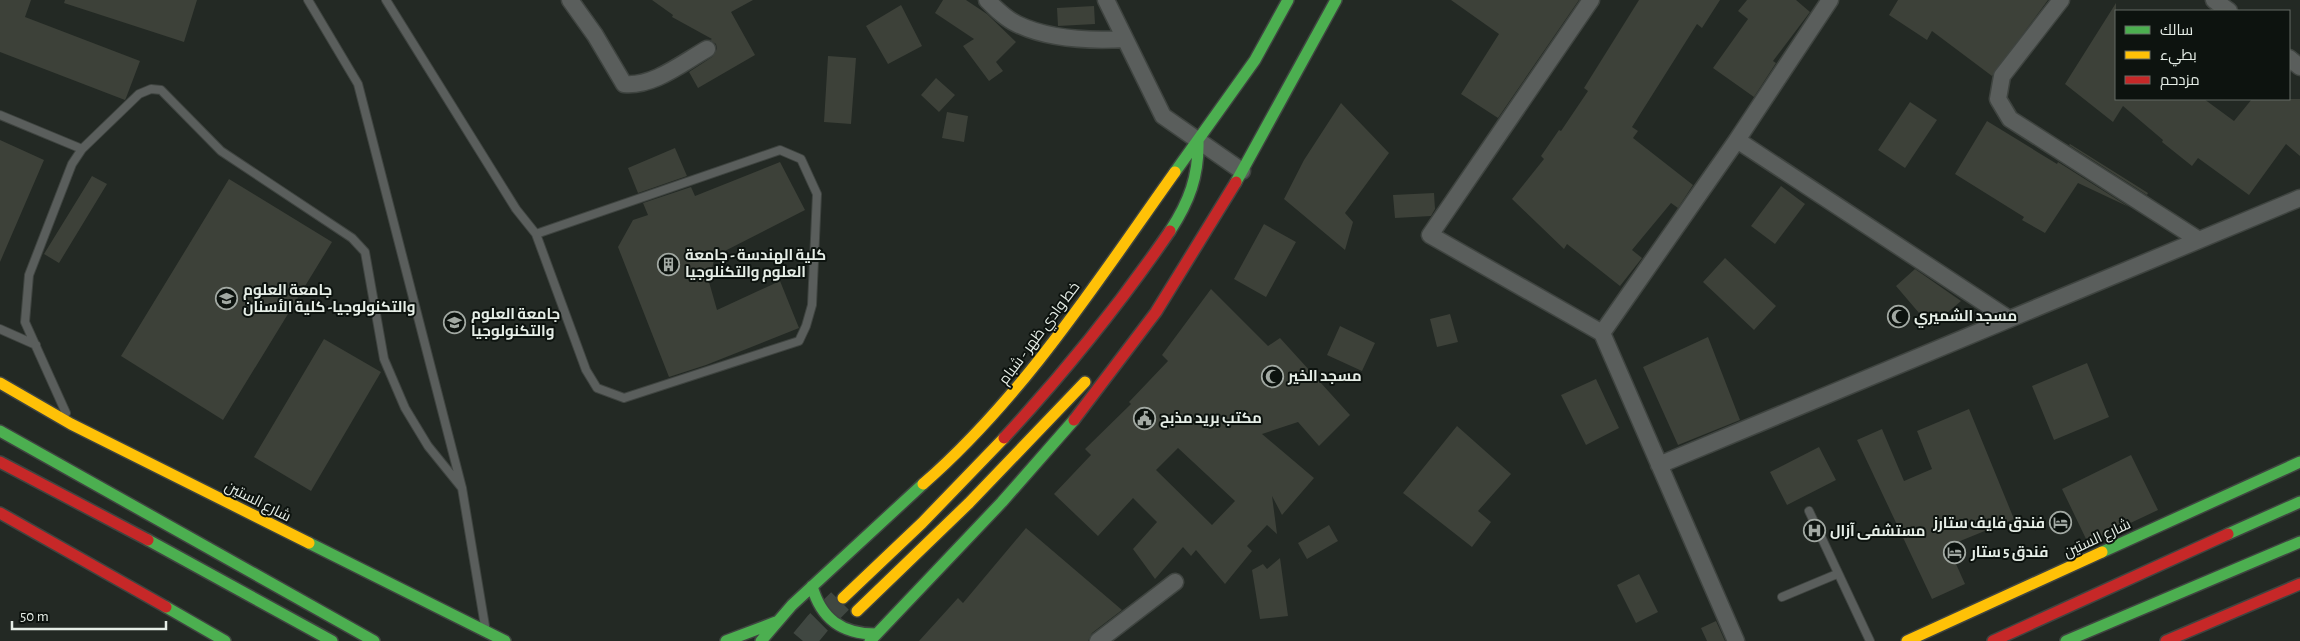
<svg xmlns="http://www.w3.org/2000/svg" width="2300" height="641" font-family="'Alegreya Sans',Cairo,sans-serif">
<rect width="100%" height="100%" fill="#232924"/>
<path fill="#3d4139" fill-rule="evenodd" d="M 0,0 L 31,0 L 25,17 L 140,61 L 126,98 L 125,100 L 0,52 Z
M 65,0 L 197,0 L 184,42 L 64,3 Z
M 652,0 L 753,0 L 731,12 L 755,55 L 698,88 L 689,72 L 712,57 L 717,49 L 716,44 L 710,40 L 712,39 L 672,17 L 673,15 Z
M 943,0 L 966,0 L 987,14 L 1016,42 L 996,62 L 1003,71 L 989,81 L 963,46 L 974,39 L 935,13 Z
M 1451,0 L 1579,0 L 1498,118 L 1461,94 L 1499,34 Z
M 1639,0 L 1720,0 L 1702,28 L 1697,24 L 1632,127 L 1638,131 L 1633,138 L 1693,185 L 1678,208 L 1671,203 L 1632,250 L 1642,258 L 1620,286 L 1567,244 L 1564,249 L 1512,199 L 1544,159 L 1541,156 L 1559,130 L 1561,131 L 1588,91 L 1584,88 Z
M 1747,0 L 1796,0 L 1810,12 L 1773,61 L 1776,63 L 1754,97 L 1713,68 L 1748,19 L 1738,11 Z
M 1898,0 L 2048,0 L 1992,76 L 1932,31 L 1927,40 L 1889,15 Z
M 2116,3 L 2116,99 L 2204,99 L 2234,121 L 2252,99 L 2300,99 L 2300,156 L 2286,144 L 2249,195 L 2198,158 L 2192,166 L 2162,142 L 2163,140 L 2123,106 L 2113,122 L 2065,84 Z
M 901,5 L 922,46 L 888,64 L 866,26 Z
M 1094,6 L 1095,24 L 1058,26 L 1057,8 Z
M 828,56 L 856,58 L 851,124 L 824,122 Z
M 936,78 L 955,95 L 939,112 L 921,95 Z
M 1910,102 L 1937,120 L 1905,168 L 1878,150 Z
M 1341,103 L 1389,153 L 1345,213 L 1353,222 L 1345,250 L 1284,199 L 1304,160 Z
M 947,112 L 968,116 L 964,142 L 942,138 Z
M 1987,121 L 2057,164 L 2058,162 L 2129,207 L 2078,183 L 2045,233 L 2022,220 L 2024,217 L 1955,174 Z
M 0,140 L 44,160 L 0,262 Z
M 2070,144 L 2148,193 L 2147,195 L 2069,145 Z
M 675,148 L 687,176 L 638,193 L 628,168 Z
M 780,162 L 805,210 L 715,256 L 709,282 L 717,310 L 780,281 L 799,328 L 706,365 L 669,377 L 618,247 L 633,220 L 648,215 L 643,203 L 691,187 L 695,196 Z
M 92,176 L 107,184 L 59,263 L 44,254 Z
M 229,179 L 332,242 L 223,420 L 121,356 Z
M 1781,186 L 1805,204 L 1775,244 L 1751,226 Z
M 1434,193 L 1435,209 L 1431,216 L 1395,218 L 1393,195 Z
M 1264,224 L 1296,242 L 1266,297 L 1234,279 Z
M 1725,258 L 1776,306 L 1754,330 L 1703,282 Z
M 1915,269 L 1961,301 L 1931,327 L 1896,286 Z
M 1211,289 L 1268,346 L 1280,338 L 1350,415 L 1319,446 L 1298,422 L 1262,434 L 1314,478 L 1282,515 L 1272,496 L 1277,534 L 1267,525 L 1247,546 L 1252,551 L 1225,584 L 1196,550 L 1191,556 L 1183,547 L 1155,579 L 1133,549 L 1157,522 L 1133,498 L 1098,536 L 1054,494 L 1091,455 L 1085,449 L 1131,404 L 1129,402 L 1168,361 L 1162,355 ZM 1178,448 L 1235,501 L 1212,525 L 1156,470 Z
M 1450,314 L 1458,342 L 1437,347 L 1430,319 Z
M 1340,326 L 1375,343 L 1362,371 L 1327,355 Z
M 1708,337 L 1740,420 L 1678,445 L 1643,367 Z
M 324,339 L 381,372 L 311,491 L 254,457 Z
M 2087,363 L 2109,417 L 2054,440 L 2032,386 Z
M 1596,379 L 1619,428 L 1586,445 L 1561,395 Z
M 1969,409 L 2014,519 L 1948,546 L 1965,584 L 1932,599 L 1857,440 L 1882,429 L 1904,481 L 1932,469 L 1917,431 Z
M 1457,426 L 1511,474 L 1478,511 L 1491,522 L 1472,547 L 1403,493 Z
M 1819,447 L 1836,480 L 1787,505 L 1770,472 Z
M 2131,455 L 2158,510 L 2088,543 L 2062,489 Z
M 1329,525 L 1338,541 L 1307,559 L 1298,543 Z
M 1026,528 L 1122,610 L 1092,633 L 1088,641 L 919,641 L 958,598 L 963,603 Z
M 1280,558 L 1288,616 L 1260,619 L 1252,570 L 1263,564 L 1267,569 Z
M 1639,574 L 1658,612 L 1636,623 L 1617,585 Z
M 1716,621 L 1725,641 L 1707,641 L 1701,628 Z"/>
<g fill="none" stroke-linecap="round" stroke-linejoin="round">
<path stroke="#404741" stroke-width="25" stroke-dasharray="25 12" stroke-linecap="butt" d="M 803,641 L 818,623 L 840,601"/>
<defs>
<path id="lane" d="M 308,0 L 358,84 L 462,488 L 485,626
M 386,0 L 516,209 L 536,234 L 586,370 L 597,388 L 624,398 L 799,341 L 806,326 L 812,305 L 817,194 L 801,159 L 780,150 L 536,234
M 0,115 L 82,149
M 0,329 L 36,345
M 66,413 L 25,322 L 29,275 L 72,164 L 82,149 L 139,94 L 151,89 L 161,90 L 221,151 L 352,238 L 365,252 L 384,359 L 405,408 L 428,446 L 462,488
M 1809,511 L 1870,641
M 1782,597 L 1837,574"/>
<path id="street" d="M 570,0 L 595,35 L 624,84 C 653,87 682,63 707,49
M 987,0 C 996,9 1006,19 1017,24 C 1050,40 1090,41 1125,39
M 1106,0 L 1163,116 L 1242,171
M 1591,0 L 1430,235 L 1602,333
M 2061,0 L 2002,76 L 1998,99 L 2010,119 L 2199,240
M 2214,0 L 2229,11
M 2289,58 L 2300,67
M 1737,140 L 2009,319
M 1659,465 L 2300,198
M 1098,641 L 1175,582
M 1736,641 L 1602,333 L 1737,140 L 1830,0"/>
<path id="fast" d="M 1175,172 L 1255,60 L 1288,0
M 1236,182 L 1336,0
M 1170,231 C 1189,202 1199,176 1198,140
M 0,431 L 374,641
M 2228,534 L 2300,502
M 148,540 L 332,641
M 309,543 L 505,641
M 2102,552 L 2300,462
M 812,586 C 821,619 842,634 876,634
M 166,607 L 225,641
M 726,641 L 776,622
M 761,641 L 792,605 L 923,484
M 870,641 L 1002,502 L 1074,420
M 2066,641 L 2300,542"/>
<path id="slow" d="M 0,383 L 71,424 L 309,543
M 923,484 C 1024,396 1098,280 1175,172
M 843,598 L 922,523 L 1004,438
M 857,611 L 969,503 L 1085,382
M 1907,641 L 2102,552"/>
<path id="jam" d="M 1074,420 L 1156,312 L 1236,182
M 1004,438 C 1064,373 1120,304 1170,231
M 0,462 L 148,540
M 0,513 L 166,607
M 1993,641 L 2228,534
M 2166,641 L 2300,584"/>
</defs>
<use href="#lane" stroke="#3f4440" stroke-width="10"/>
<use href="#street" stroke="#3f4440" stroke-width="19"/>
<use href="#fast" stroke="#3f4440" stroke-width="14"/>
<use href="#slow" stroke="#3f4440" stroke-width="14"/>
<use href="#jam" stroke="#3f4440" stroke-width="14"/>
<use href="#lane" stroke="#5a5e5c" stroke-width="8"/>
<use href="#street" stroke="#5a5e5c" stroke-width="16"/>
<use href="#fast" stroke="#4caf50" stroke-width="11"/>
<use href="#slow" stroke="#ffc107" stroke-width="11"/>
<use href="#jam" stroke="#c62828" stroke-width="11"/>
</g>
<defs>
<symbol id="building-ring" viewBox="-11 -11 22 22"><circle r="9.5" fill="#0d130f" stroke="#a2a9a3" stroke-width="1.5"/><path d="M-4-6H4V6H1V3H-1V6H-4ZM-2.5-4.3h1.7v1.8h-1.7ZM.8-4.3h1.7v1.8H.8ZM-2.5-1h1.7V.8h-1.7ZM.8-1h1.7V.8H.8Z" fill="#a2a9a3"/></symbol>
<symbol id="university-ring" viewBox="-11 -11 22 22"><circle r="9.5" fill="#0d130f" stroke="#a2a9a3" stroke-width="1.5"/><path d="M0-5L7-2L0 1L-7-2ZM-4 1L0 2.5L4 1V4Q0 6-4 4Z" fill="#a2a9a3"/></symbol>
<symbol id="mosque-ring" viewBox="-11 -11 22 22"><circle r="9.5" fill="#0d130f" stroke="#a2a9a3" stroke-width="1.5"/><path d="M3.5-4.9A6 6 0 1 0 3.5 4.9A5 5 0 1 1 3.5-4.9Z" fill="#a2a9a3"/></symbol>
<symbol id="civic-ring" viewBox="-11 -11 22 22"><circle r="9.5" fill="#0d130f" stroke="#a2a9a3" stroke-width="1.5"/><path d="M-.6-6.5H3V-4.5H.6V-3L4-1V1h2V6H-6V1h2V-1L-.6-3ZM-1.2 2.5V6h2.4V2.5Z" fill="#a2a9a3"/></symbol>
<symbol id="hotel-ring" viewBox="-11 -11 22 22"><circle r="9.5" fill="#0d130f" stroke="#a2a9a3" stroke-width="1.5"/><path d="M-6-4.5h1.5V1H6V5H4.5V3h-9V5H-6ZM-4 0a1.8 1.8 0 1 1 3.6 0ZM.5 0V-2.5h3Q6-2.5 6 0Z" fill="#a2a9a3"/></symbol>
<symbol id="hospital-ring" viewBox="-11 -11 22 22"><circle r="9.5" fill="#0d130f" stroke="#a2a9a3" stroke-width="1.5"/><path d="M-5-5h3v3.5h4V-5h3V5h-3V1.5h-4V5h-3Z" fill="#a2a9a3"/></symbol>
</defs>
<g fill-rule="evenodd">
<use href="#building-ring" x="656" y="252" width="25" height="25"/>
<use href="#university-ring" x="214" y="286" width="25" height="25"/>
<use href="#mosque-ring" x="1886" y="304" width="25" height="25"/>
<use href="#university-ring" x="442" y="310" width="25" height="25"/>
<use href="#mosque-ring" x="1260" y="364" width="25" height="25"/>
<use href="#civic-ring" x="1132" y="406" width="25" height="25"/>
<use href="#hotel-ring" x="2048" y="510" width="25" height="25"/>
<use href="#hospital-ring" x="1802" y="518" width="25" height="25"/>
<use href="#hotel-ring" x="1942" y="540" width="25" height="25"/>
</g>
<g text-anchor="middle" stroke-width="4" stroke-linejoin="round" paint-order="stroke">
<g font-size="15" font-weight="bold" fill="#e6eee7" stroke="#0d130f" text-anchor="start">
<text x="685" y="260">كلية الهندسة - جامعة<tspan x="685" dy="17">العلوم والتكنلوجيا</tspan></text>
<text x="243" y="295">جامعة العلوم<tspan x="243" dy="17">والتكنولوجيا- كلية الأسنان</tspan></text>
<text x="471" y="319">جامعة العلوم<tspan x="471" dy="17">والتكنولوجيا</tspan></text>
<text x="1914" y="321">مسجد الشميري</text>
<text x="1288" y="381">مسجد الخير</text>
<text x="1160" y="423">مكتب بريد مذبح</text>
<text x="2045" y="528" text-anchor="end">فندق فايف ستارز</text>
<text x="1830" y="536">مستشفى آزال</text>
<text x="1971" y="557">فندق 5 ستار</text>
</g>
<g font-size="15" fill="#e6eee7" stroke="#0d130f">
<text transform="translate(1039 333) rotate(-53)" y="5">خط وادي ظهر - شبام</text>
<text transform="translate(258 501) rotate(27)" y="5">شارع الستين</text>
<text transform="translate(2097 538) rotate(-25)" y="5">شارع الستين</text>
</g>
</g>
<rect x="2115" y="10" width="175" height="90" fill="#0d130f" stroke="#646b65"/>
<rect x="2125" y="26" width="25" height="8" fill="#4caf50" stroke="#646b65"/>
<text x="2160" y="35" font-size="15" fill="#e6eee7">سالك</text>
<rect x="2125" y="51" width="25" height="8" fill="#ffc107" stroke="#646b65"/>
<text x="2160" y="60" font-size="15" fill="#e6eee7">بطيء</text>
<rect x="2125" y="76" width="25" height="8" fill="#c62828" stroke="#646b65"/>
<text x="2160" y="85" font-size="15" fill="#e6eee7">مزدحم</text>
<path d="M12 621v8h154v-8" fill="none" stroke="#e6eee7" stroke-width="2.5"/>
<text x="20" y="621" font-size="15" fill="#e6eee7" stroke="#0d130f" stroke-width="4" paint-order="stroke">50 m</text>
</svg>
